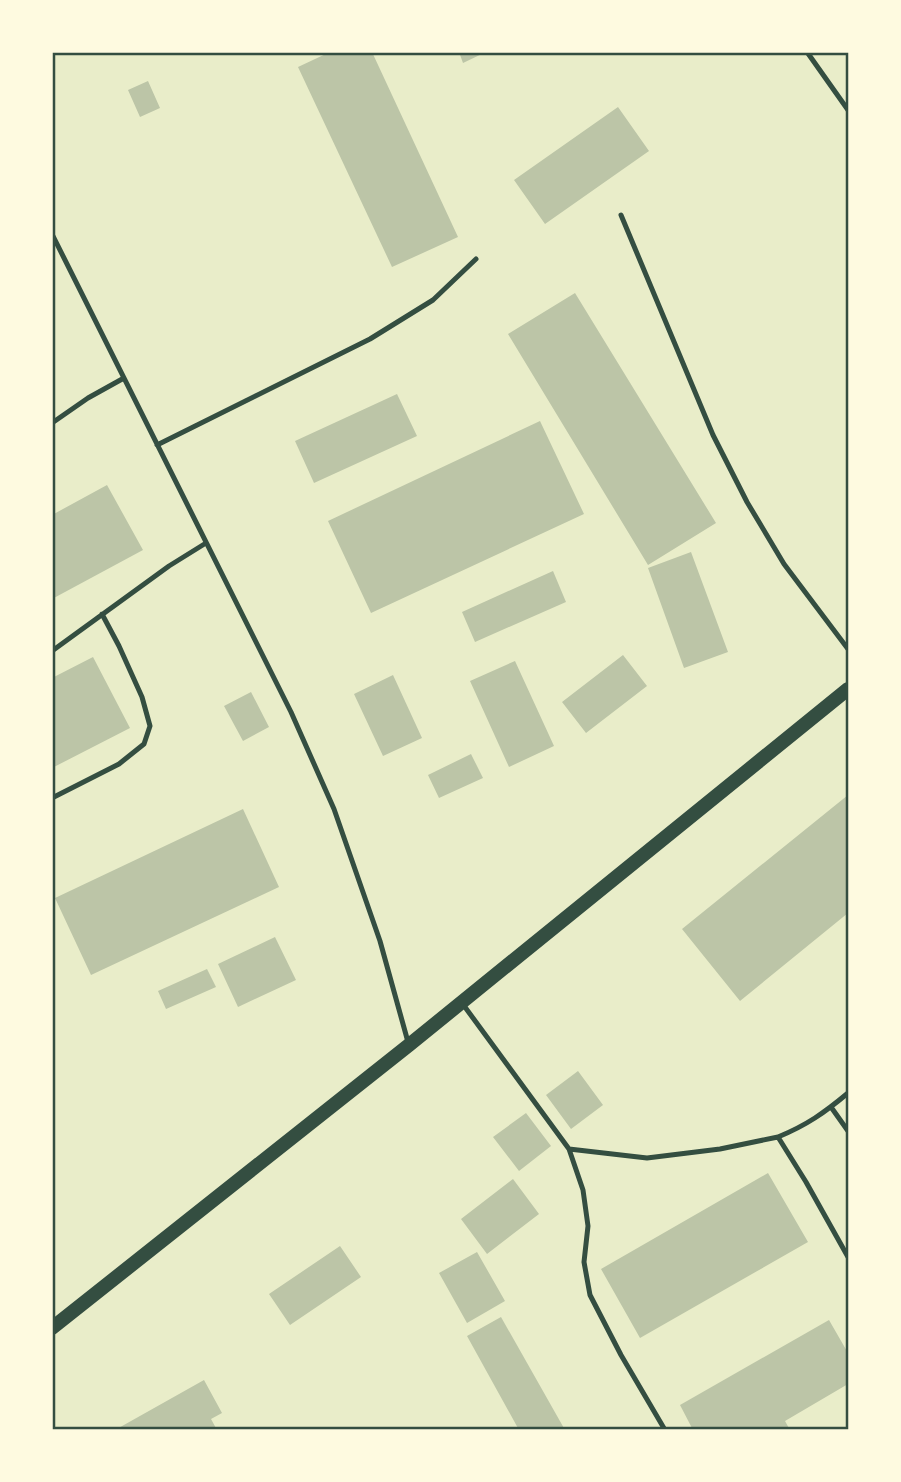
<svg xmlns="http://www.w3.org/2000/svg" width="901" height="1482" font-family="'Roboto Condensed',sans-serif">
<rect width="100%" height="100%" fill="#e9edc9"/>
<path fill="#bcc5a7" d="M 330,52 L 372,52 L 458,237 L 392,267 L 298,67 Z
M 459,52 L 486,52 L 463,63 Z
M 148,81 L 160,108 L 140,117 L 128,90 Z
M 618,107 L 649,151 L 545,224 L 514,180 Z
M 575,293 L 716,523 L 648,565 L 508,334 Z
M 397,394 L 417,436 L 314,483 L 295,441 Z
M 540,421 L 584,514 L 371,613 L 328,521 Z
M 107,485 L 143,550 L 52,599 L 52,515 Z
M 691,552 L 728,652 L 684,668 L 648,568 Z
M 553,571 L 566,602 L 475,642 L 462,612 Z
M 623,655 L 647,686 L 586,733 L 562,702 Z
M 93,657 L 130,728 L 52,768 L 52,678 Z
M 515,661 L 554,746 L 509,767 L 470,681 Z
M 393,675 L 422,738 L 383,756 L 354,694 Z
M 251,692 L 269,727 L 243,741 L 224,706 Z
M 471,754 L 483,778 L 439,798 L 428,775 Z
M 848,795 L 848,913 L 740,1001 L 682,929 Z
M 243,809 L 279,887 L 91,975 L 55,898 Z
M 275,937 L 296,980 L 238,1007 L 218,964 Z
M 207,969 L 216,987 L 166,1009 L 158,991 Z
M 578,1071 L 603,1105 L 571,1129 L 546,1095 Z
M 526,1113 L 551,1146 L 519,1171 L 493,1137 Z
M 768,1173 L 808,1242 L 640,1338 L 601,1269 Z
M 513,1179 L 539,1214 L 487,1254 L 461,1219 Z
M 340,1246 L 361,1277 L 290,1325 L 269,1294 Z
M 477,1252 L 505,1301 L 467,1323 L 439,1273 Z
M 501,1317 L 565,1430 L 519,1430 L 467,1336 Z
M 829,1320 L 848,1353 L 848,1384 L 785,1421 L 790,1430 L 693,1430 L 680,1405 Z
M 204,1380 L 222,1413 L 211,1419 L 217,1430 L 115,1430 Z"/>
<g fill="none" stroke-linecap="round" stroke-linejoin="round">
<path stroke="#344e41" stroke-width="5" d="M 807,52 L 848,110
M 621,215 L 713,435 L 747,502 L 784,564 L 848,649
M 52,234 L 291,712 L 334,809 L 380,941 L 408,1042
M 52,423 L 88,398 L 124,378
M 157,445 L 370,339 L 433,300 L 476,259
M 52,651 L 169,566 L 206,543
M 52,798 L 119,764 L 144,744 L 150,726 L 142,697 L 119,646 L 102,614
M 462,1003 L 569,1149 L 647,1158 L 720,1149 L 778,1137 L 806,1182 L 848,1257
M 831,1107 L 848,1131
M 778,1137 C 807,1125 824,1113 848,1093
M 569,1149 L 583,1190 L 588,1226 L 584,1262 L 590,1295 L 621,1355 L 665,1430"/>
<path stroke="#344e41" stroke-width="14" d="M 52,1328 L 409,1045 L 848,689"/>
</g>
<rect width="901" height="1482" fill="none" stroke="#fefae0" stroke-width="108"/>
<rect x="54" y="54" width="793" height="1374" fill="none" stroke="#344e41" stroke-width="2.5"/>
</svg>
